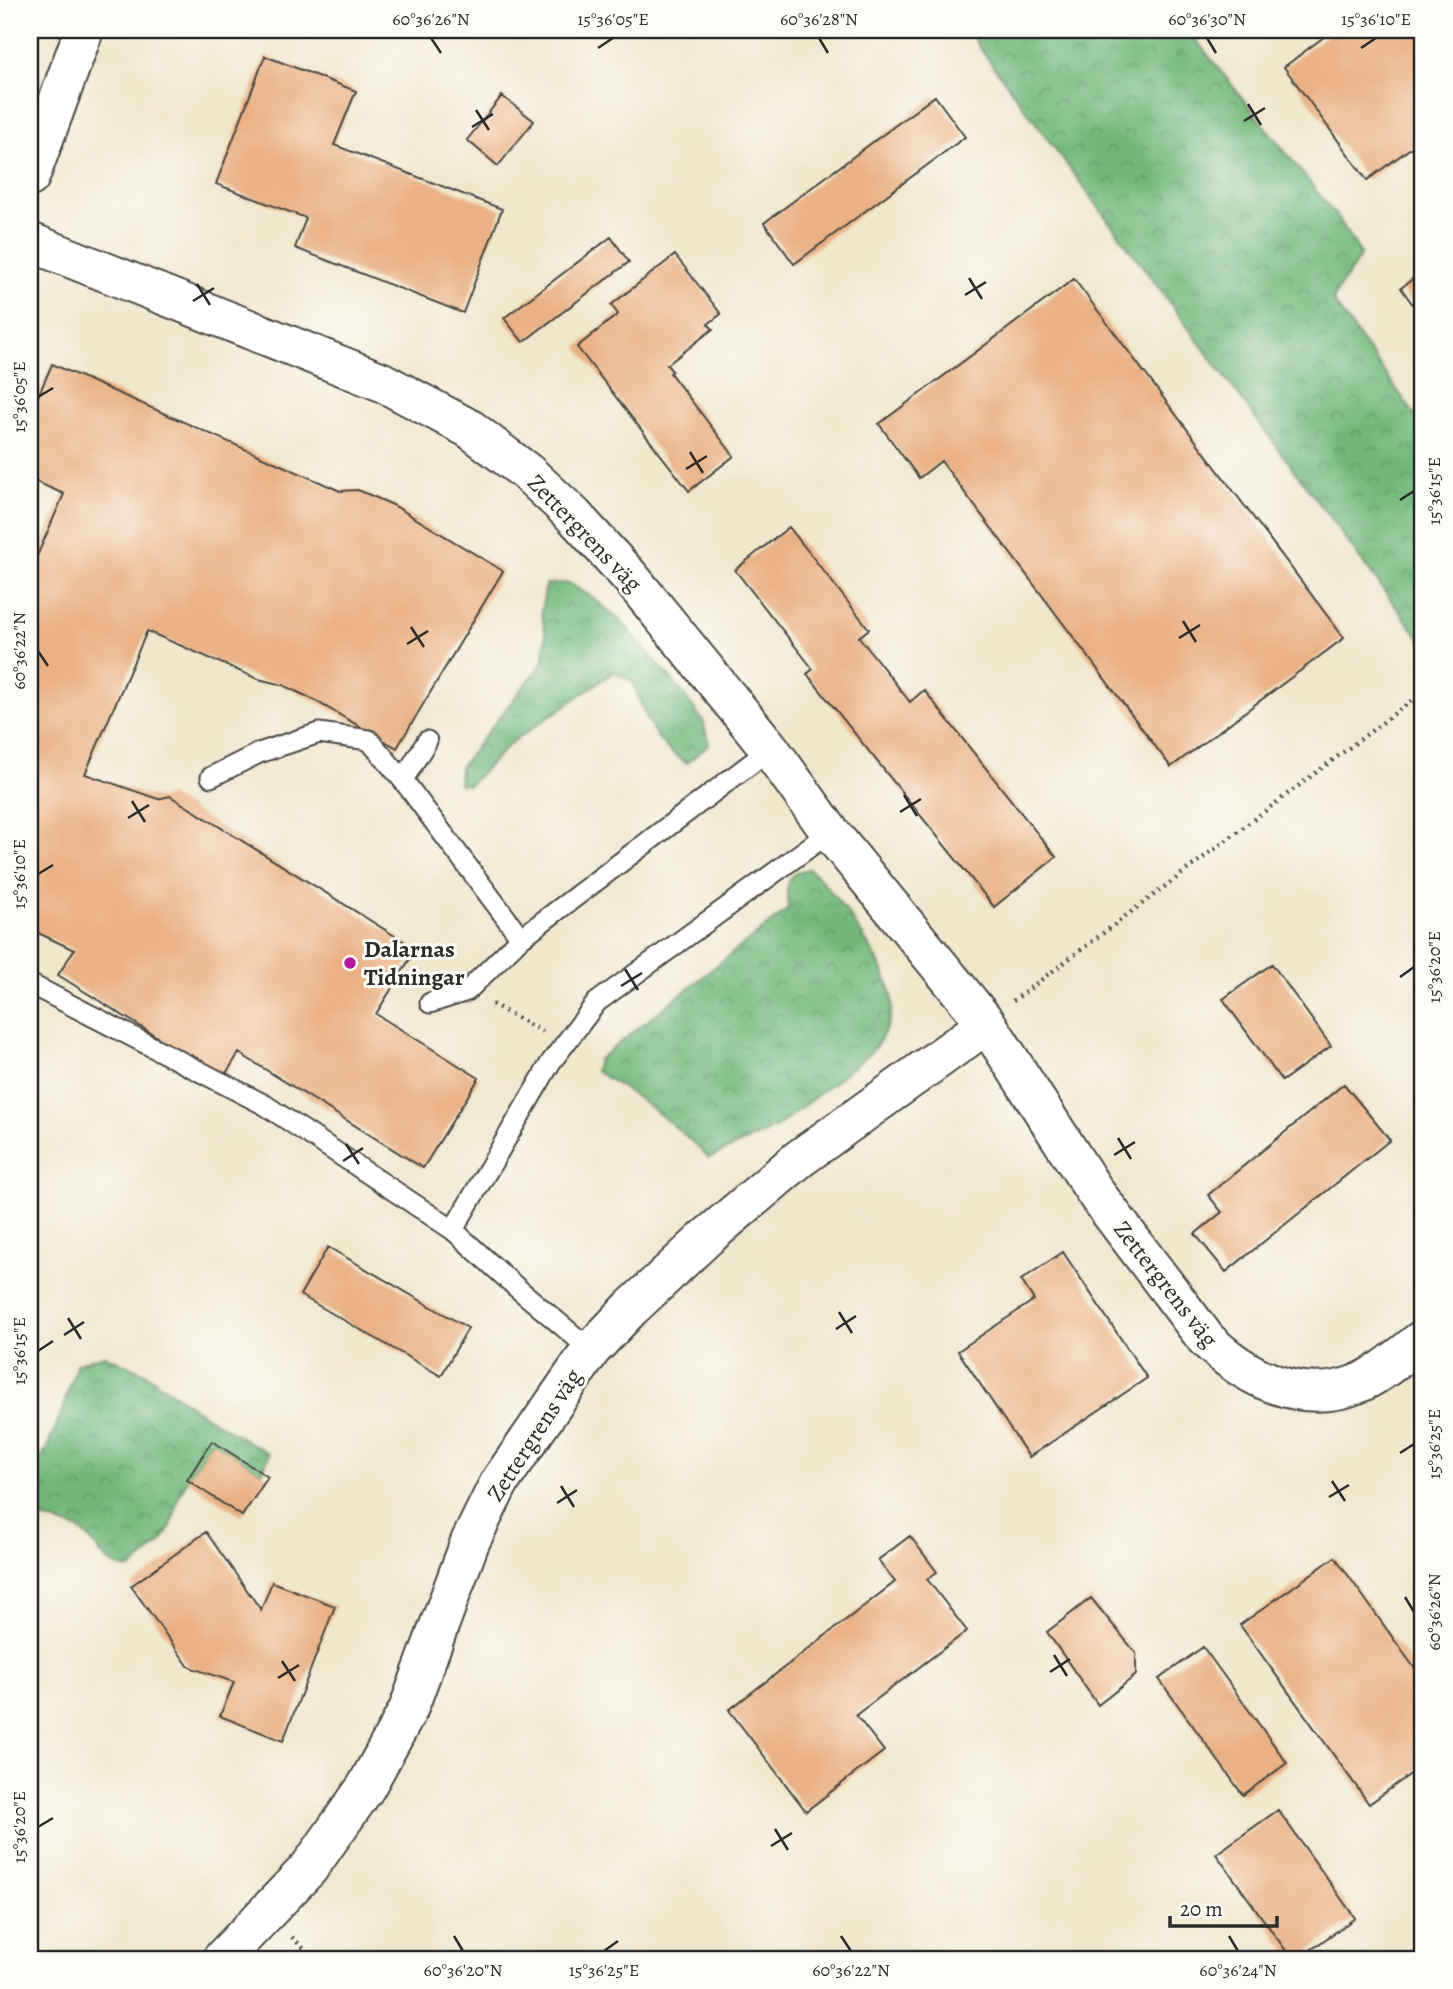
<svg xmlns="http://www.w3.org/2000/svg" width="1453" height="1989" font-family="Alegreya,serif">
<defs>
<pattern id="forest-crowns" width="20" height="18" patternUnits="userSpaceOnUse" patternTransform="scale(1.75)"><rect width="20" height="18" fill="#72b87c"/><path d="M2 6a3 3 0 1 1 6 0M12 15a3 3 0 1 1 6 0" fill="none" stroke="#5e9666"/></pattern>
</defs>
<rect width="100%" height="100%" fill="#fdfcf7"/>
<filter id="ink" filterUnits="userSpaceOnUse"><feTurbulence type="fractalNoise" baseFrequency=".0143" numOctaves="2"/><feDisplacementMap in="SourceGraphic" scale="14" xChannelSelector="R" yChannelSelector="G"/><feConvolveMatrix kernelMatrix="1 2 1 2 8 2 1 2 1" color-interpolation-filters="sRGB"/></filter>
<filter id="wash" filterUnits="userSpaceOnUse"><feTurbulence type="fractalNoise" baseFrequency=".00686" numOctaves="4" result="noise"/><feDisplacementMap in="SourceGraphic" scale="28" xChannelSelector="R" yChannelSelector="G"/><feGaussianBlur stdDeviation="1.57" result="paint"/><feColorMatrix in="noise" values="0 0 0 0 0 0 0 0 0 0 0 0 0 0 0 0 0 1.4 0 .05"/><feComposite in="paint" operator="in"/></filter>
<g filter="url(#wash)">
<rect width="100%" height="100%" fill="#f0e7cc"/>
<path fill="url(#forest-crowns)" stroke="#4e7254" stroke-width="2" d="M 970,30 L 1188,30 L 1338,218 L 1361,254 C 1352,272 1340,283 1333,301 L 1423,426 L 1423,643 L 1023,106 L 977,44 Z
M 569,583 L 592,597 L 620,620 L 679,688 L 703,721 L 709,744 L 687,763 C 653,745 645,715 632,681 L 614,672 L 511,743 L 469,785 L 459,784 L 460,767 L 543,662 L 546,635 L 541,612 L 546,584 Z
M 809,869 C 833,887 891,970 892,1000 C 893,1019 882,1041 869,1054 L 777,1127 L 709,1158 C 675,1124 636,1095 595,1071 L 598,1060 L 788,909 C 787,887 782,873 809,869 Z
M 104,1355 L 143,1372 L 204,1415 L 269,1454 L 262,1473 L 212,1441 L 187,1480 L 178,1498 L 172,1524 L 160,1544 L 130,1569 C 97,1566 100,1542 79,1530 C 69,1524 54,1522 42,1518 L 30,1529 L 30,1473 C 52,1451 67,1393 77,1363 Z"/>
<g id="blocks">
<path fill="#e9b184" d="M 1333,30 L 1423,30 L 1423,139 L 1367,180 L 1284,67 Z
M 265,56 L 356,91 L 334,145 L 502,209 L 463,313 L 295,248 L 306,218 L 216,184 Z
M 502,96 L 534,121 L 498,166 L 467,140 Z
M 935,96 L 965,137 L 794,264 L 764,223 Z
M 611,237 L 629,262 L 523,342 L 504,318 Z
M 675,255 L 721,314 L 708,324 L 713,329 L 667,365 L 672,371 L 670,373 L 734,456 L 689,491 L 577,347 L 618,314 L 611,305 Z
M 1423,271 L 1423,319 L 1401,288 Z
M 1074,279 L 1344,638 L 1171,767 L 941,461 L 919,478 L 879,424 Z
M 52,364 L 340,491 L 358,490 L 393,505 L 503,571 L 397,748 L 312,699 L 283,685 L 258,679 L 147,631 L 85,774 L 158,799 L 170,796 L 416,949 L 376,1014 L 479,1078 L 423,1168 L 239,1053 L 223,1078 L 58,975 L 74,950 L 30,929 L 30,572 L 64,494 L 30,479 L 30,415 Z
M 789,527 L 869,629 L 859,637 L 910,702 L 924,690 L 1056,857 L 994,907 L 807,674 L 813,669 L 735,570 Z
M 1272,964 L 1331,1046 L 1282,1081 L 1223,999 Z
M 1344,1084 L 1390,1140 L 1226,1272 L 1195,1234 L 1222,1212 L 1208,1195 Z
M 328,1247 L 468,1328 L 441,1376 L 300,1295 Z
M 1063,1252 L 1147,1378 L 1029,1457 L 958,1351 L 1034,1300 L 1021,1280 Z
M 212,1441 L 268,1477 L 242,1516 L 187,1480 Z
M 206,1532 L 261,1610 L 272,1582 L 335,1606 L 283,1741 L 220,1716 L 234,1682 L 189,1667 L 131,1586 Z
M 910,1536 L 937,1572 L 927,1579 L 967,1631 L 856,1715 L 884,1751 L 806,1811 L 729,1710 L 895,1582 L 878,1560 Z
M 1335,1557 L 1423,1680 L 1423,1765 L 1369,1804 L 1240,1625 Z
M 1091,1598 L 1136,1653 L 1136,1675 L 1098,1705 L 1047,1632 Z
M 1203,1647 L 1287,1763 L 1243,1795 L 1159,1679 Z
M 1278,1810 L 1355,1918 L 1298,1959 L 1292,1959 L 1216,1854 Z"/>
</g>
</g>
<g filter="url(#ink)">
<use href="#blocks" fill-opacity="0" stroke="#494743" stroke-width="2"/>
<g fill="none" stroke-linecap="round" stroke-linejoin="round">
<defs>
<path id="lane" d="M 427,741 L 403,780 L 521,938 L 770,749
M 211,777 L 259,753 L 319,733 L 369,740 L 403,780
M 30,984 L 265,1105 L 453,1230 L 516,1287 L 591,1350
M 430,1003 L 467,991 L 521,938
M 453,1230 L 551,1062 L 597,1002 L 830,832"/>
<path id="street" d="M 30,242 L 382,382 L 470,429 L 528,473 L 574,516 L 630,577 L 770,749 L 830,832 L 987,1024 L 1097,1195 L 1206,1339 C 1246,1378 1301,1406 1357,1384 C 1380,1375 1403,1354 1423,1339
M 222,1959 L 309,1868 L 366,1787 L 408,1710 L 470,1542 L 499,1483 L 591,1350 L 631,1308 L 706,1238 L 799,1159 L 987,1024"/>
<path id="secondary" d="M 30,177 L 84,30"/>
</defs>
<use href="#lane" stroke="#494743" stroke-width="23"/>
<use href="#street" stroke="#494743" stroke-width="42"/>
<use href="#secondary" stroke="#494743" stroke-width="42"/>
<path stroke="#494743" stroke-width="4.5" stroke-dasharray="2 5" stroke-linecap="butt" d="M 1013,1001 L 1423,692
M 492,1004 L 543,1032
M 292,1937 L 314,1959"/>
<use href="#lane" stroke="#fff" stroke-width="19"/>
<use href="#street" stroke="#fff" stroke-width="38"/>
<use href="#secondary" stroke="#fff" stroke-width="38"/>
</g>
</g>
<path fill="none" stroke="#2b2b2b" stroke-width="2.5" d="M 431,38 L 441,53M 819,38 L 828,53M 1207,38 L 1216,53M 598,48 L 613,38M 1361,48 L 1376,38M 1248,104 L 1261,125M 476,110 L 489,130M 1244,121 L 1265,108M 472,127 L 493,114M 969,278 L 982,299M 197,284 L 210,305M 965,295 L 986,282M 193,301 L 214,288M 38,397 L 53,388M 690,452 L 703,473M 686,469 L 707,456M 1400,500 L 1414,491M 1183,621 L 1196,642M 411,627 L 424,647M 1179,638 L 1200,625M 407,644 L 428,631M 38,651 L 48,666M 904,795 L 917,816M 132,801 L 145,822M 900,812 L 921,799M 128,818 L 149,805M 38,874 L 53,865M 625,969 L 638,990M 1400,977 L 1414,967M 621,986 L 642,973M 1118,1138 L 1131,1159M 346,1144 L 359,1164M 1114,1155 L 1135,1142M 343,1161 L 363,1148M 839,1312 L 852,1333M 68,1318 L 81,1339M 836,1329 L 856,1316M 64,1335 L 84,1322M 38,1351 L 53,1341M 1400,1453 L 1414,1444M 1332,1481 L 1345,1501M 561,1486 L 574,1507M 1329,1497 L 1349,1485M 557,1503 L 577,1490M 1405,1597 L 1414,1612M 1054,1655 L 1067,1676M 282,1661 L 295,1681M 1050,1672 L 1070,1659M 278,1678 L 299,1665M 38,1827 L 53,1818M 775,1829 L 788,1850M 771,1846 L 792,1833M 454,1936 L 463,1951M 841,1936 L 851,1951M 1229,1936 L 1238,1951M 604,1951 L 618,1941"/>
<circle fill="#b5179e" stroke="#fdfcf7" stroke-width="2.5" cx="350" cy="963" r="7"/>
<g text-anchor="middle" stroke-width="6" stroke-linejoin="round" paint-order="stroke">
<g font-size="24" fill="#2b2b2b" stroke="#fdfcf7">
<text transform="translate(585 533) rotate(46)" y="8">Zettergrens väg</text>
<text transform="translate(1166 1284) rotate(52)" y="8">Zettergrens väg</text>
<text transform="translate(534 1435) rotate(-57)" y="8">Zettergrens väg</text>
</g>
<g font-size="24" font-weight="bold" fill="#2b2b2b" stroke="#fdfcf7" text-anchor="start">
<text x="364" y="957">Dalarnas<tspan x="364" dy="28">Tidningar</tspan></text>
</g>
</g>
<rect width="1453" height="1989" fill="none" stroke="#fdfcf7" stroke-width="77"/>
<path d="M1170 1916v10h107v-10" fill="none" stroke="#2b2b2b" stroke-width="3.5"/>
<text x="1180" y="1916" font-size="21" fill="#2b2b2b" stroke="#fdfcf7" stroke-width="5" paint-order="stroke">20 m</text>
<rect x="38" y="38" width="1376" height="1913" fill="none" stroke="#2b2b2b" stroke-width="2.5"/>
<g font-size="18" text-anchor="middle" fill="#2b2b2b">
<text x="431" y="25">60°36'26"N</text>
<text x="613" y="25">15°36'05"E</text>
<text x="819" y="25">60°36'28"N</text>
<text x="1207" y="25">60°36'30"N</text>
<text x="1376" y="25">15°36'10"E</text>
<text transform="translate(19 397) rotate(-90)" y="6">15°36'05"E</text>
<text transform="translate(1434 491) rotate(-90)" y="6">15°36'15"E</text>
<text transform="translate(19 651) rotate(-90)" y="6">60°36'22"N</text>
<text transform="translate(19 874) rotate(-90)" y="6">15°36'10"E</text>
<text transform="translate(1434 967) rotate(-90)" y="6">15°36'20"E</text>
<text transform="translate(19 1351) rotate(-90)" y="6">15°36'15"E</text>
<text transform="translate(1434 1444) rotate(-90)" y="6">15°36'25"E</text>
<text transform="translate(1434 1612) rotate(-90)" y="6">60°36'26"N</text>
<text transform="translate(19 1827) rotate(-90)" y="6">15°36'20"E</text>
<text x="463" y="1976">60°36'20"N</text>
<text x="604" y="1976">15°36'25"E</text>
<text x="851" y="1976">60°36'22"N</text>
<text x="1238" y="1976">60°36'24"N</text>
</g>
</svg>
